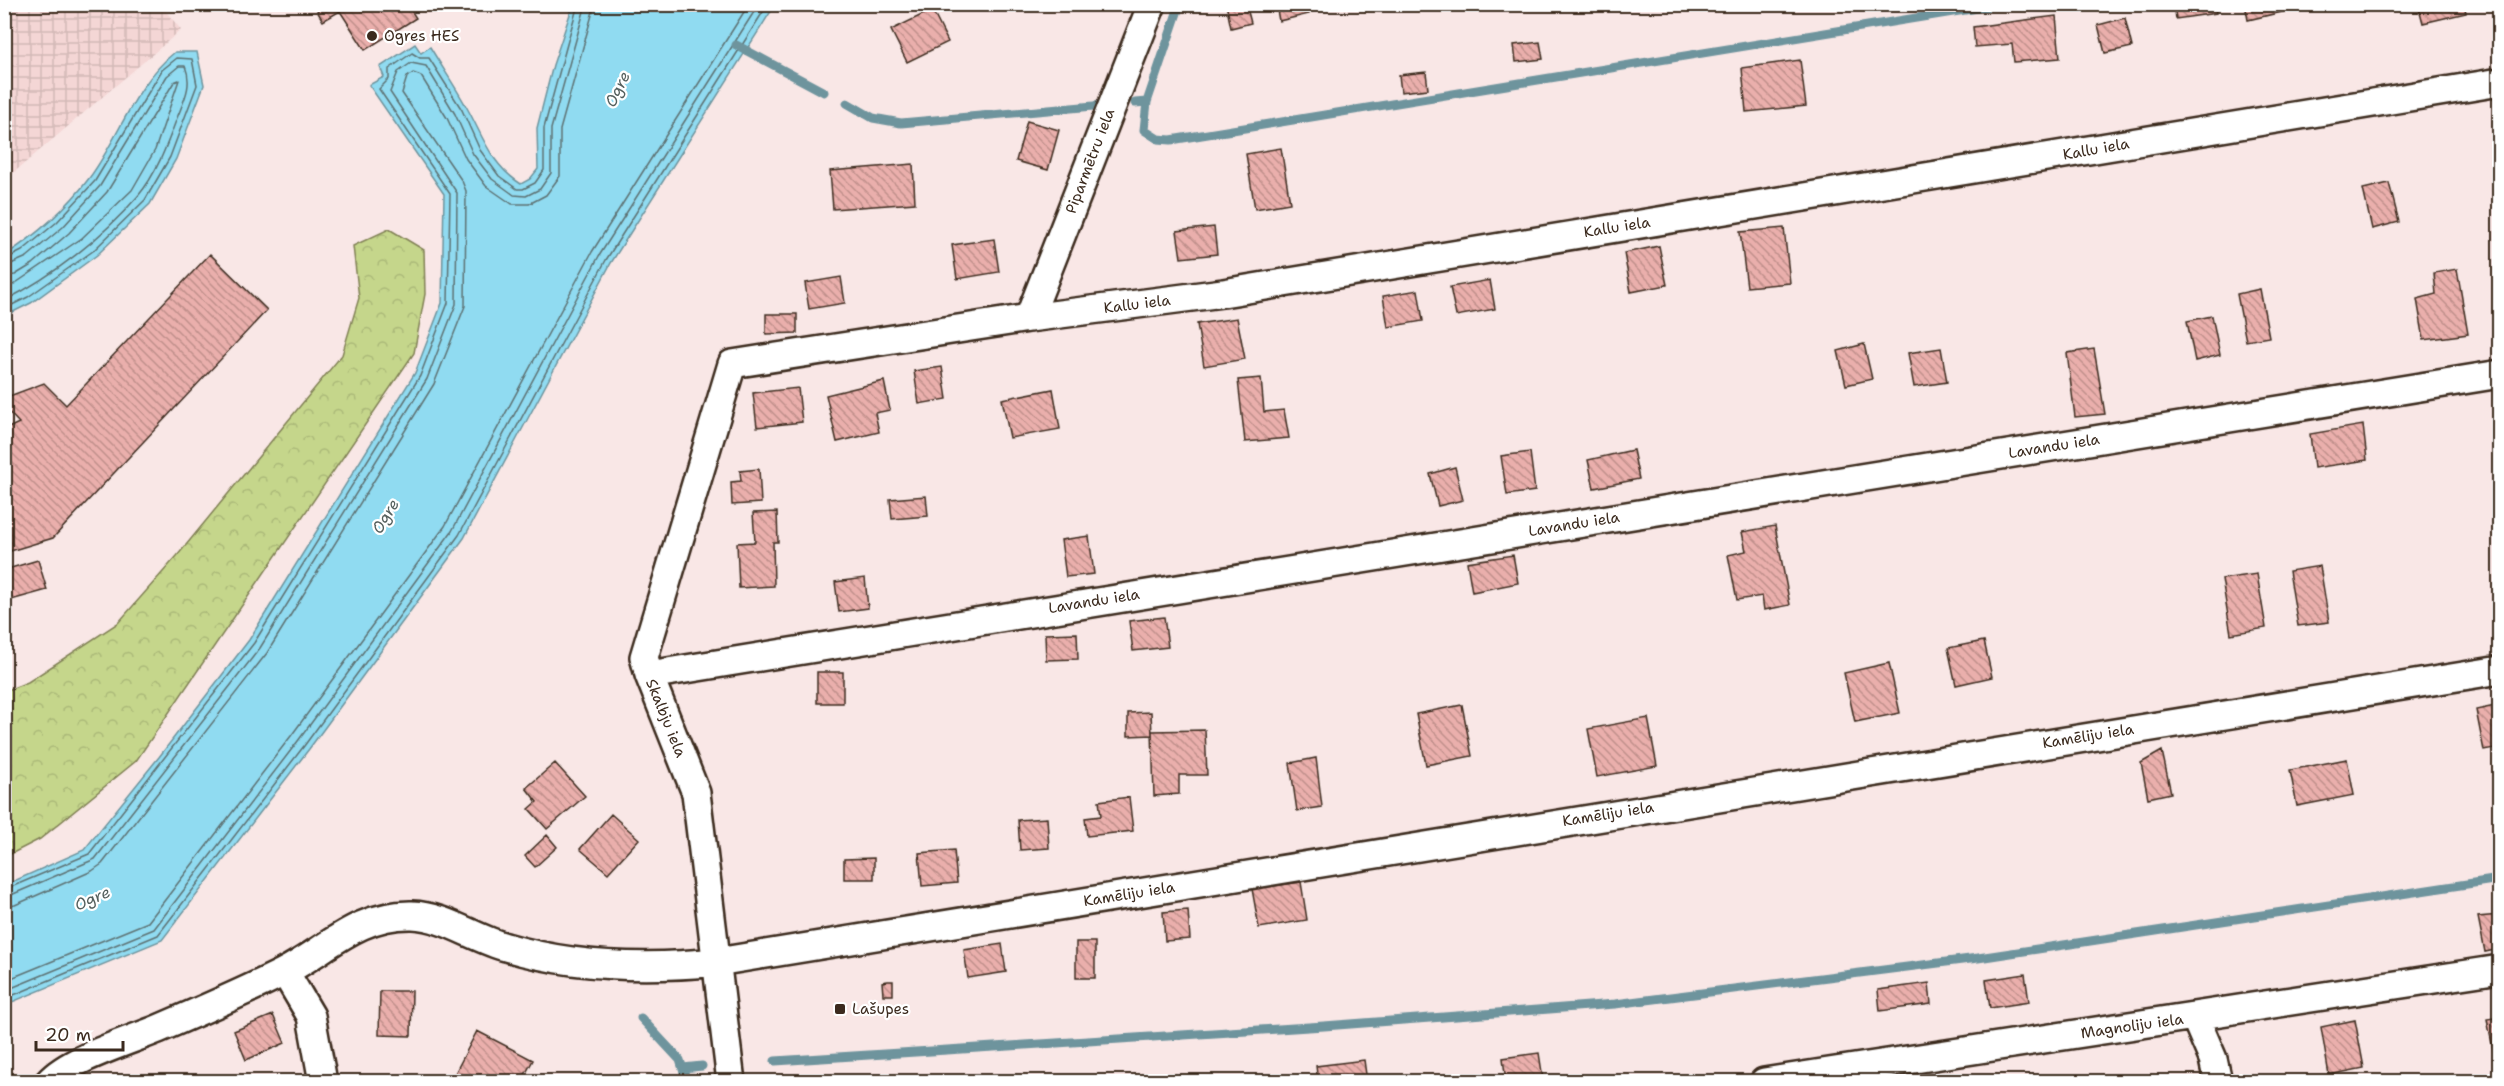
<svg xmlns="http://www.w3.org/2000/svg" width="2504" height="1086" font-family="'Shantell Sans',sans-serif">
<defs>
<pattern id="industrial-grid" width="8" height="8" patternUnits="userSpaceOnUse" patternTransform="scale(1.5)"><rect width="8" height="8" fill="#f4d6d5"/><path d="M0 4h8M4 0v8" fill="none" stroke="#d2b8b6"/></pattern>
<pattern id="forest-crowns" width="20" height="18" patternUnits="userSpaceOnUse" patternTransform="scale(1.5)"><rect width="20" height="18" fill="#c5d68b"/><path d="M2 6a3 3 0 1 1 6 0M12 15a3 3 0 1 1 6 0" fill="none" stroke="#aab878"/></pattern>
<pattern id="building-back-hatch" width="6" height="6" patternUnits="userSpaceOnUse" patternTransform="scale(1.5)"><rect width="6" height="6" fill="#eaafac"/><path d="M-1 5l2 2M0 0l6 6M5-1l2 2" fill="none" stroke="#bf8f8b"/></pattern>
</defs>
<rect width="100%" height="100%" fill="#f9e7e6"/>
<filter id="ink" filterUnits="userSpaceOnUse"><feTurbulence type="fractalNoise" baseFrequency=".0167" numOctaves="2"/><feDisplacementMap in="SourceGraphic" scale="12" xChannelSelector="R" yChannelSelector="G"/><feConvolveMatrix kernelMatrix="1 2 1 2 8 2 1 2 1" color-interpolation-filters="sRGB"/></filter>
<g filter="url(#ink)">
<path fill="url(#industrial-grid)" d="M 5,4 L 161,5 L 181,30 L 5,180 Z"/>
<path fill="url(#forest-crowns)" stroke="#808054" stroke-width="1.5" d="M 389,229 L 424,250 L 425,294 L 414,353 L 136,761 L 40,839 L 5,857 L 5,691 L 28,682 L 118,623 L 177,556 L 342,355 L 359,298 L 353,246 Z"/>
<path fill="#90dbf1" stroke="#6e949d" stroke-width="1.5" d="M 573,5 L 775,5 L 611,263 L 464,538 L 309,749 L 162,940 L 5,1005 L 5,885 L 84,850 L 159,757 L 249,640 L 415,373 L 442,303 L 444,194 L 369,85 L 384,77 L 380,67 L 415,44 L 421,53 L 430,47 C 442,67 455,86 466,106 C 483,136 490,164 521,184 L 530,179 L 538,169 L 537,128 L 553,65 Z
M 175,52 L 197,52 L 204,85 L 176,159 L 150,204 L 97,255 L 31,303 L 5,316 L 5,255 C 36,236 68,207 90,177 C 120,136 134,85 175,52 Z"/>
<g fill="none" stroke-linecap="round" stroke-linejoin="round">
<path stroke="#5d7172" stroke-width="1.5" d="M 4,260 L 22,251 L 57,222 L 95,181 L 162,70 L 177,58 L 192,59 L 197,85 L 170,157 L 145,200 L 93,251 L 28,297 L 4,309
M 4,267 L 27,257 L 63,227 L 100,186 L 167,76 L 179,66 L 185,66 C 193,85 184,100 177,118 C 167,145 156,175 138,196 C 102,238 53,276 4,301
M 4,276 L 15,275 L 33,264 L 69,233 L 107,192 L 174,82 L 179,80 L 155,150 L 132,190 L 82,238 L 4,291
M 4,890 L 89,854 L 254,643 L 420,376 L 448,303 L 450,194 L 379,89 L 389,79 L 389,69 L 412,53 L 420,58 L 429,58 L 462,110 L 480,150 L 499,176 L 517,189 L 523,189 L 535,183 L 544,170 L 544,128 L 578,4
M 4,898 L 95,859 L 260,648 L 427,379 L 456,304 L 457,193 L 390,92 L 398,72 L 411,63 L 426,66 L 455,114 L 473,154 L 492,179 L 514,195 L 526,196 L 540,189 L 551,173 L 551,129 L 586,4
M 4,907 L 15,905 L 92,871 L 102,864 L 267,653 L 434,384 L 465,306 L 466,191 L 462,181 L 402,93 L 407,77 L 413,73 L 421,76 L 447,118 L 466,159 L 486,186 L 512,204 L 529,204 L 546,195 L 560,176 L 560,130 L 595,4
M 4,981 L 148,922 L 291,736 L 445,526 L 592,252 L 749,4
M 4,991 L 154,929 L 298,741 L 452,531 L 599,256 L 759,4
M 4,999 L 158,935 L 304,746 L 459,535 L 606,260 L 768,4"/>
<path stroke="#6e949d" stroke-width="9" d="M 1180,4 L 1147,102 L 1144,130 L 1158,139 L 1171,140 L 2002,4
M 736,45 L 824,92
M 847,103 L 873,118 L 901,123 L 1105,105
M 1135,103 L 1147,102
M 641,1018 L 680,1060 L 687,1082
M 775,1061 L 1324,1026 L 1615,1004 L 1978,958 L 2500,879
M 683,1068 L 702,1066"/>
</g>
<path fill="url(#building-back-hatch)" stroke="#3b2a1e" stroke-width="1.5" d="M 327,4 L 407,4 L 416,18 L 365,50 L 340,11 L 323,21 L 317,11 Z
M 1054,4 L 1075,4 L 1074,11 Z
M 1226,4 L 1246,4 L 1251,23 L 1231,28 Z
M 1276,4 L 1307,4 L 1309,14 L 1279,21 Z
M 2174,4 L 2215,4 L 2216,13 L 2176,19 Z
M 2245,4 L 2302,4 L 2303,7 L 2248,20 Z
M 2418,4 L 2464,4 L 2466,13 L 2423,23 Z
M 932,10 L 948,42 L 907,62 L 891,30 Z
M 2056,16 L 2060,58 L 2014,62 L 2012,44 L 1975,47 L 1973,27 Z
M 2125,18 L 2132,47 L 2105,53 L 2098,25 Z
M 1540,42 L 1543,59 L 1516,62 L 1514,45 Z
M 1800,60 L 1806,106 L 1746,112 L 1742,68 Z
M 1426,72 L 1428,89 L 1401,92 L 1399,75 Z
M 1027,121 L 1059,130 L 1048,170 L 1016,161 Z
M 1281,148 L 1290,203 L 1255,209 L 1246,154 Z
M 913,164 L 915,203 L 833,209 L 830,171 Z
M 2389,183 L 2399,222 L 2372,229 L 2363,189 Z
M 1214,227 L 1217,254 L 1181,258 L 1177,231 Z
M 1784,228 L 1790,283 L 1747,287 L 1740,232 Z
M 994,239 L 999,272 L 957,279 L 952,245 Z
M 1659,246 L 1667,285 L 1631,292 L 1624,253 Z
M 210,254 L 267,310 L 53,538 L 4,553 L 4,430 L 19,423 L 4,407 L 4,398 L 44,383 L 66,405 Z
M 2457,269 L 2468,334 L 2424,340 L 2417,299 L 2436,294 L 2434,273 Z
M 841,277 L 845,303 L 809,309 L 805,283 Z
M 1490,280 L 1495,309 L 1456,316 L 1450,287 Z
M 2260,289 L 2269,337 L 2246,341 L 2237,294 Z
M 1418,290 L 1423,321 L 1388,327 L 1383,296 Z
M 766,314 L 797,314 L 797,333 L 766,334 Z
M 2212,316 L 2220,355 L 2195,361 L 2187,321 Z
M 1237,318 L 1245,359 L 1204,366 L 1197,324 Z
M 1864,344 L 1872,379 L 1846,385 L 1838,351 Z
M 1941,348 L 1947,382 L 1914,387 L 1908,353 Z
M 2094,349 L 2105,414 L 2075,417 L 2067,353 Z
M 942,367 L 947,399 L 919,404 L 914,371 Z
M 1261,378 L 1264,412 L 1284,410 L 1289,438 L 1245,442 L 1238,380 Z
M 884,381 L 890,410 L 875,413 L 879,432 L 837,442 L 826,395 Z
M 798,388 L 802,422 L 757,427 L 753,393 Z
M 1053,389 L 1060,429 L 1010,438 L 1002,399 Z
M 2363,425 L 2367,460 L 2314,468 L 2310,434 Z
M 1633,450 L 1639,479 L 1594,488 L 1588,460 Z
M 1530,452 L 1535,491 L 1507,495 L 1501,456 Z
M 1455,467 L 1463,500 L 1438,506 L 1430,474 Z
M 759,469 L 761,503 L 732,505 L 731,482 L 741,481 L 740,471 Z
M 926,496 L 928,516 L 892,519 L 890,499 Z
M 777,512 L 778,542 L 773,542 L 774,586 L 739,588 L 737,543 L 755,542 L 753,513 Z
M 1775,526 L 1790,605 L 1764,610 L 1762,596 L 1737,600 L 1728,555 L 1746,551 L 1742,532 Z
M 1089,536 L 1094,574 L 1066,577 L 1061,540 Z
M 1513,555 L 1518,583 L 1472,592 L 1467,562 Z
M 38,560 L 47,590 L 4,602 L 4,570 Z
M 2320,566 L 2329,622 L 2298,626 L 2289,571 Z
M 2257,574 L 2266,628 L 2231,634 L 2222,579 Z
M 865,578 L 868,608 L 839,612 L 835,582 Z
M 1164,617 L 1168,647 L 1133,651 L 1129,621 Z
M 1077,633 L 1078,659 L 1046,660 L 1045,634 Z
M 1984,641 L 1992,677 L 1956,685 L 1948,648 Z
M 1889,663 L 1900,713 L 1855,722 L 1844,673 Z
M 817,672 L 843,672 L 843,703 L 817,703 Z
M 1462,705 L 1472,756 L 1426,765 L 1416,714 Z
M 2500,705 L 2500,748 L 2484,751 L 2476,710 Z
M 1151,712 L 1152,735 L 1128,736 L 1128,713 Z
M 1648,718 L 1657,766 L 1597,777 L 1588,729 Z
M 1205,730 L 1207,775 L 1179,775 L 1179,794 L 1154,796 L 1152,731 Z
M 2162,751 L 2171,793 L 2148,798 L 2141,763 Z
M 1316,758 L 1322,807 L 1297,811 L 1290,763 Z
M 2347,759 L 2354,795 L 2297,806 L 2290,770 Z
M 555,763 L 585,796 L 547,829 L 529,809 L 537,802 L 526,788 Z
M 1129,797 L 1133,831 L 1087,836 L 1085,818 L 1101,816 L 1099,801 Z
M 611,814 L 639,839 L 608,873 L 580,849 Z
M 1047,818 L 1049,848 L 1020,850 L 1018,820 Z
M 547,835 L 557,847 L 535,867 L 525,856 Z
M 954,850 L 957,883 L 922,886 L 919,853 Z
M 874,858 L 874,879 L 844,879 L 844,859 Z
M 1301,882 L 1307,920 L 1259,928 L 1252,889 Z
M 1188,910 L 1190,939 L 1165,941 L 1163,912 Z
M 2499,915 L 2500,949 L 2485,952 L 2478,917 Z
M 1076,942 L 1095,942 L 1095,978 L 1076,978 Z
M 1002,944 L 1006,972 L 968,978 L 964,950 Z
M 2025,974 L 2029,1002 L 1990,1008 L 1986,980 Z
M 888,981 L 893,981 L 893,995 L 883,995 L 882,982 Z
M 1929,983 L 1931,1004 L 1880,1011 L 1878,990 Z
M 380,991 L 412,991 L 411,1036 L 379,1035 Z
M 273,1015 L 285,1043 L 246,1060 L 234,1031 Z
M 2500,1017 L 2500,1053 L 2494,1054 L 2487,1019 Z
M 2355,1020 L 2364,1068 L 2329,1075 L 2321,1027 Z
M 477,1031 L 533,1060 L 521,1082 L 451,1081 Z
M 1539,1053 L 1543,1079 L 1506,1082 L 1503,1058 Z
M 1364,1060 L 1367,1082 L 1318,1082 L 1316,1066 Z"/>
<g fill="none" stroke-linecap="round" stroke-linejoin="round">
<defs>
<path id="minor" d="M 1029,318 L 1152,4
M 649,675 L 2500,374
M 285,972 L 311,1016 L 323,1082
M 2195,1017 L 2213,1059 L 2218,1082
M 49,1082 C 69,1059 129,1041 158,1029 C 200,1011 242,993 282,973 C 327,950 357,914 412,915 C 445,916 475,939 506,947 C 573,967 648,969 717,962 L 2500,670
M 731,1082 L 696,793 L 649,675 L 644,657 L 732,364 L 1029,318 L 1223,293 L 2500,82
M 1764,1082 L 2500,969"/>
</defs>
<use href="#minor" stroke="#3b2a1e" stroke-width="32"/>
<use href="#minor" stroke="#fff" stroke-width="27"/>
</g>
</g>
<g fill="#3b2a1e" stroke="#fff" stroke-width="2">
<circle cx="372" cy="36" r="6"/>
<rect x="834" y="1003" width="12" height="12" rx="3"/>
</g>
<g text-anchor="middle" stroke-width="4.5" stroke-linejoin="round" paint-order="stroke">
<g font-size="15" fill="#3b2a1e" stroke="#fff" text-anchor="start">
<text x="384" y="41">Ogres HES</text>
<text x="852" y="1014">Lašupes</text>
</g>
<g font-size="15" fill="#3b2a1e" stroke="#fff">
<text transform="translate(2096 149) rotate(-10)" y="5">Kallu iela</text>
<text transform="translate(1090 161) rotate(-69)" y="5">Piparmētru iela</text>
<text transform="translate(1617 227) rotate(-9)" y="5">Kallu iela</text>
<text transform="translate(1137 304) rotate(-7)" y="5">Kallu iela</text>
<text transform="translate(2054 446) rotate(-9)" y="5">Lavandu iela</text>
<text transform="translate(1574 524) rotate(-9)" y="5">Lavandu iela</text>
<text transform="translate(1094 601) rotate(-9)" y="5">Lavandu iela</text>
<text transform="translate(666 718) rotate(68)" y="5">Skalbju iela</text>
<text transform="translate(2088 736) rotate(-9)" y="5">Kamēliju iela</text>
<text transform="translate(1608 814) rotate(-9)" y="5">Kamēliju iela</text>
<text transform="translate(1129 894) rotate(-9)" y="5">Kamēliju iela</text>
<text transform="translate(2132 1026) rotate(-8)" y="5">Magnoliju iela</text>
</g>
<g font-size="16" font-style="italic" fill="#545f5d" stroke="#fff">
<text transform="translate(617 89) rotate(-64)" y="6">Ogre</text>
<text transform="translate(385 516) rotate(-59)" y="6">Ogre</text>
<text transform="translate(92 898) rotate(-24)" y="6">Ogre</text>
</g>
</g>
<rect width="2504" height="1086" fill="none" stroke="#fff" stroke-width="24"/>
<rect x="12" y="12" width="2480" height="1062" fill="none" stroke="#3b2a1e" stroke-width="2" filter="url(#ink)"/>
<path d="M36 1041v9h87v-9" fill="none" stroke="#3b2a1e" stroke-width="3"/>
<text x="45" y="1041" font-size="18" fill="#3b2a1e" stroke="#ffffff" stroke-width="4.5" paint-order="stroke">20 m</text>
</svg>
